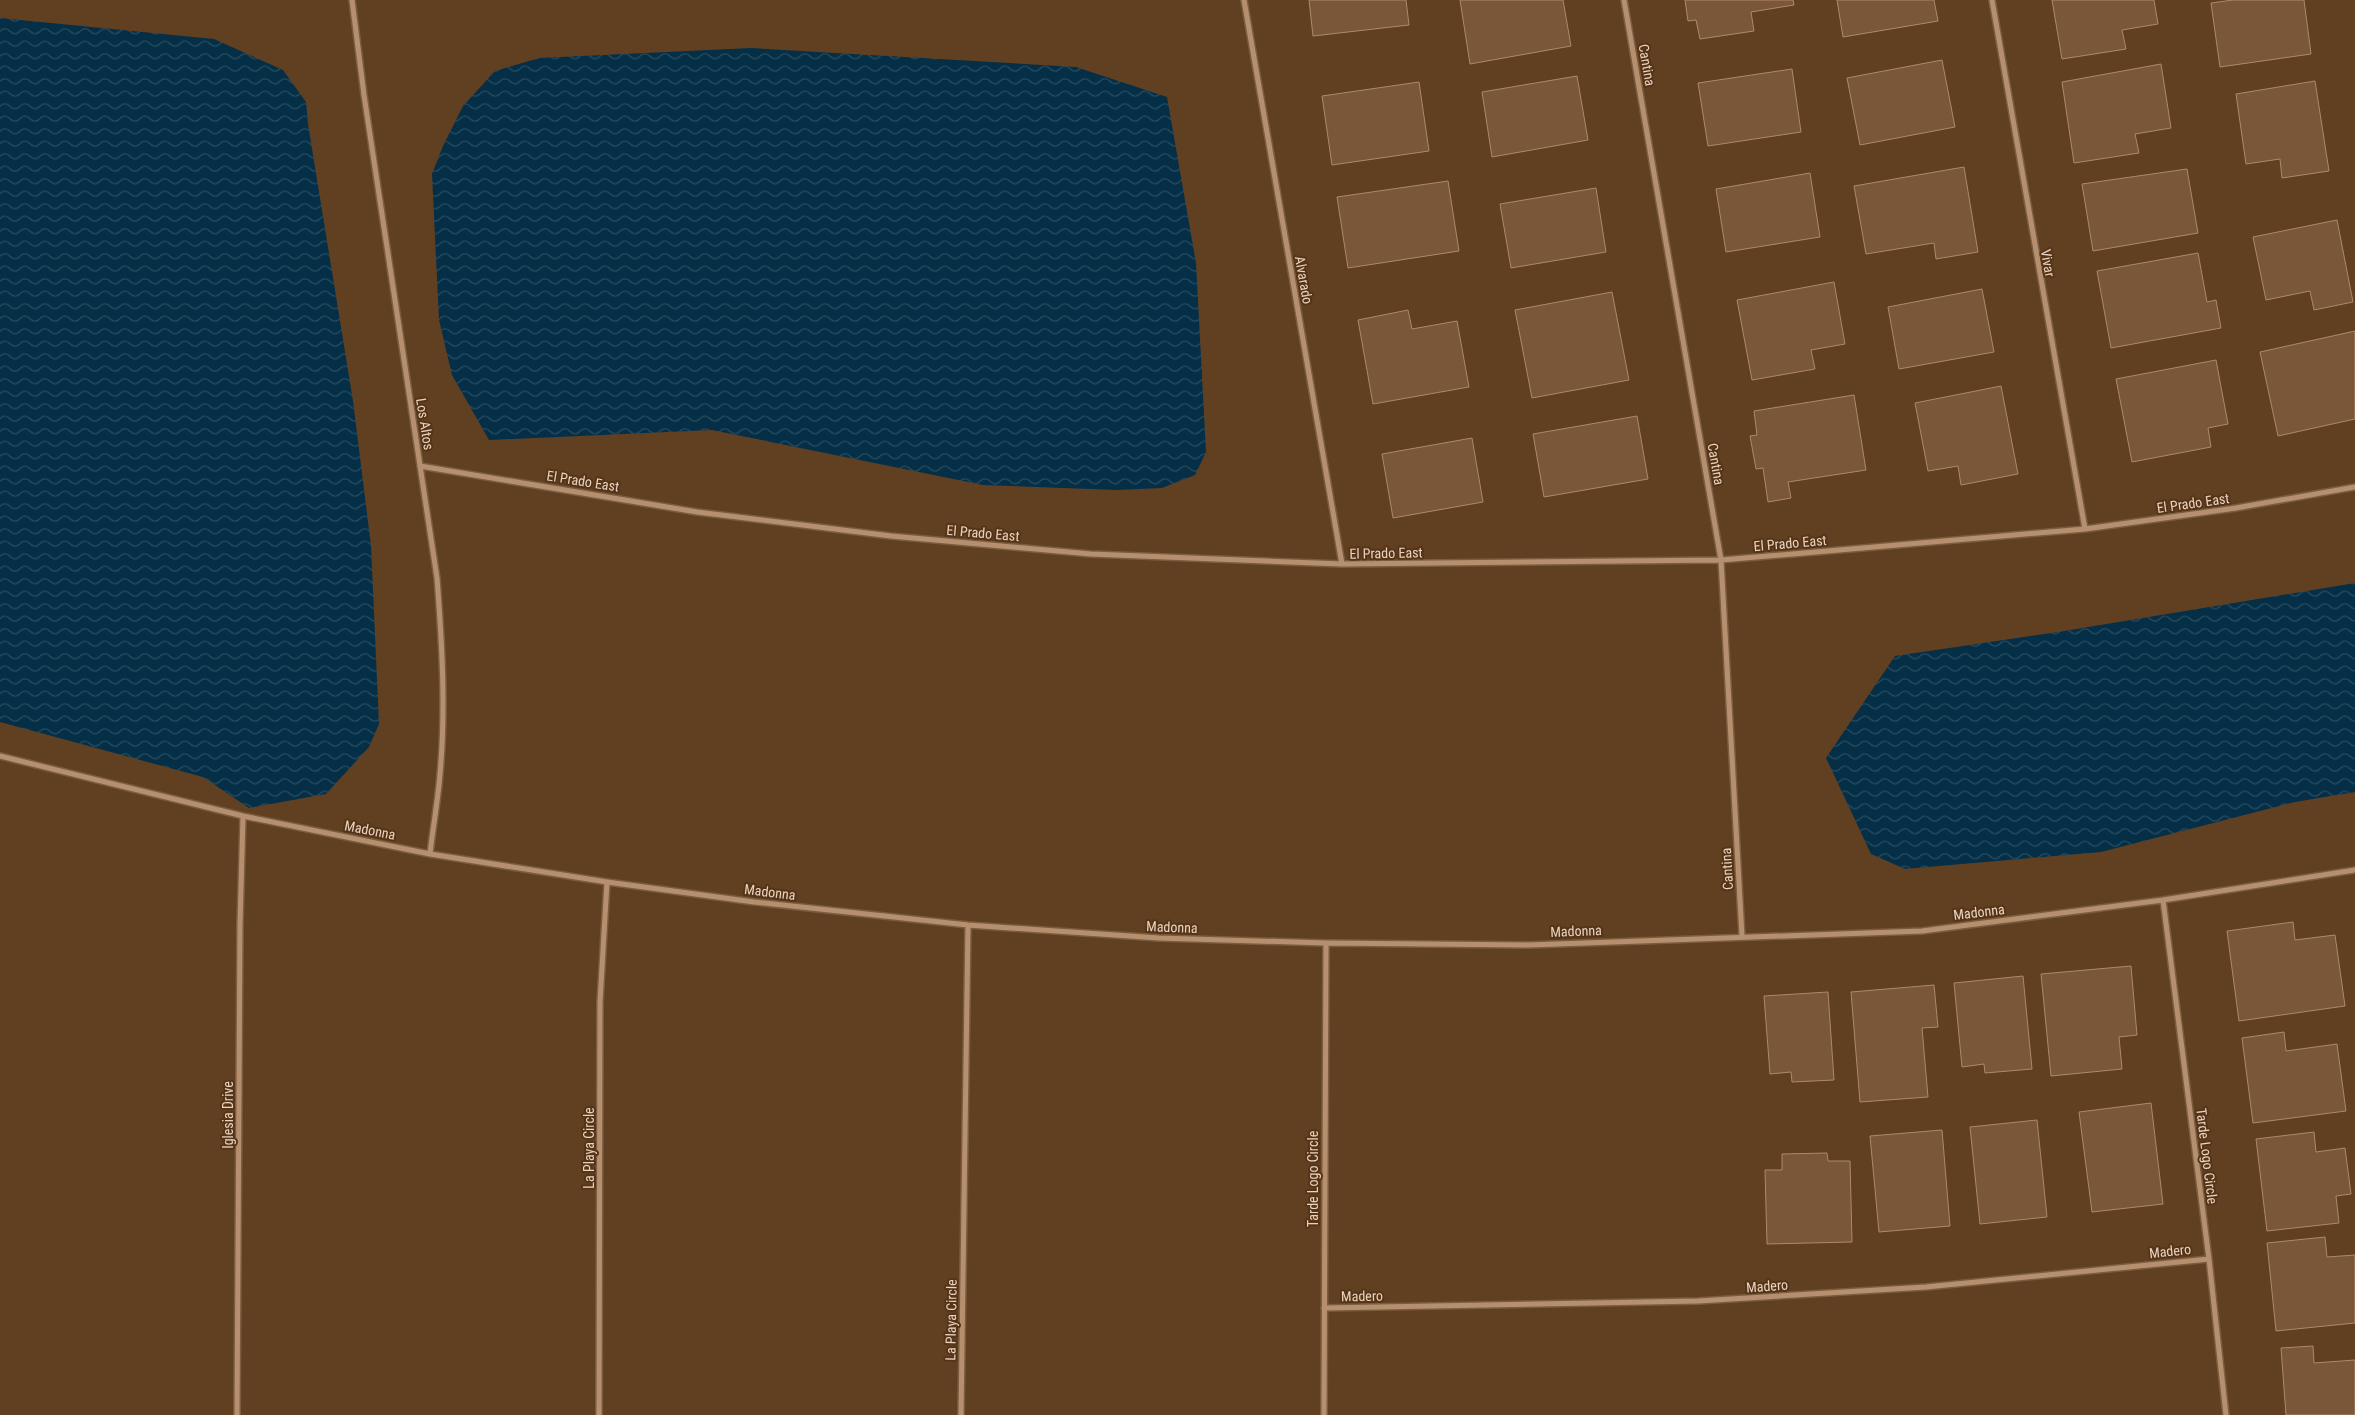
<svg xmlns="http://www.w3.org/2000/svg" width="2355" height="1415" font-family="'Roboto Condensed',sans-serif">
<defs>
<pattern id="water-waves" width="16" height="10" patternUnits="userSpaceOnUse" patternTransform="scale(1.25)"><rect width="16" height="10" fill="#042f47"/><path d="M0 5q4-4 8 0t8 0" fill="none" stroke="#294c60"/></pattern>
</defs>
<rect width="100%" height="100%" fill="#613f21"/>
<path fill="url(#water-waves)" d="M 0,18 L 214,39 L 283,70 L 306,102 L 308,124 L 353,401 L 371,546 L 379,724 L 369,747 L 326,794 L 249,808 L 203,777 L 0,722 Z
M 751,48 L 1076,67 L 1167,97 L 1196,263 L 1206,452 L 1195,475 L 1162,488 L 1117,490 L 983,485 L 712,430 L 489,440 L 452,375 L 439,320 L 432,174 L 443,146 L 463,106 L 495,71 L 539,58 Z
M 2355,583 L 2355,792 L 2295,802 L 2101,852 L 1905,869 L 1871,854 L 1826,758 L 1895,656 L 2058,632 Z"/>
<path fill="#7b5739" stroke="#af8869" d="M 1309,0 L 1406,0 L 1409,25 L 1313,36 Z
M 1460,0 L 1563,0 L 1571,46 L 1470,64 Z
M 1685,0 L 1793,0 L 1794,5 L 1751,12 L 1754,31 L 1700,39 L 1696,20 L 1688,21 Z
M 1837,0 L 1934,0 L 1938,21 L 1843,37 Z
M 2052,0 L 2154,0 L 2158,24 L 2122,30 L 2126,49 L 2062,59 Z
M 2233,0 L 2304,0 L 2311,54 L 2220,67 L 2211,3 Z
M 1942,60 L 1955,127 L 1860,145 L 1847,78 Z
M 2161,64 L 2171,128 L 2135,134 L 2139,153 L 2074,163 L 2062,82 Z
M 1792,69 L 1801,132 L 1708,146 L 1698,83 Z
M 1577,76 L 1588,140 L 1492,157 L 1482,92 Z
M 2315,81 L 2329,171 L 2282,178 L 2280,159 L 2246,164 L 2236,94 Z
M 1419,82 L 1429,151 L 1332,165 L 1322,96 Z
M 1964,167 L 1978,252 L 1936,259 L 1934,243 L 1866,254 L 1854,186 Z
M 2187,169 L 2198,233 L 2093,251 L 2082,184 Z
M 1810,173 L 1820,237 L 1726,252 L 1716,189 Z
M 1448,181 L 1459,251 L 1348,268 L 1337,197 Z
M 1596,188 L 1606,252 L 1511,268 L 1500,204 Z
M 2337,220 L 2353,302 L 2314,310 L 2310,291 L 2266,300 L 2253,237 Z
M 2198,253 L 2207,302 L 2216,300 L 2221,328 L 2111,348 L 2097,271 Z
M 1834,282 L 1845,344 L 1811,350 L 1815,369 L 1752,380 L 1737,300 Z
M 1982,289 L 1994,352 L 1899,369 L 1888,307 Z
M 1612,292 L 1629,380 L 1532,398 L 1515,310 Z
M 1408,310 L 1412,329 L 1457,321 L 1469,387 L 1373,404 L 1358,320 Z
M 2355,331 L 2355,419 L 2278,436 L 2260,352 Z
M 2216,360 L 2228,424 L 2208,428 L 2211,447 L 2132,462 L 2116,379 Z
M 2001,386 L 2018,474 L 1961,485 L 1958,466 L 1928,471 L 1915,403 Z
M 1854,395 L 1866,470 L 1788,482 L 1791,498 L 1768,502 L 1763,468 L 1756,469 L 1750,436 L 1757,435 L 1754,411 Z
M 1637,416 L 1648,479 L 1544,497 L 1533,434 Z
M 1472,438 L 1483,502 L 1393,518 L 1382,454 Z
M 2293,922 L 2295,940 L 2335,935 L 2345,1006 L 2239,1021 L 2227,931 Z
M 2131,966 L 2137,1035 L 2119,1037 L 2122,1069 L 2051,1076 L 2041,974 Z
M 2023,976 L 2032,1069 L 1985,1073 L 1984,1064 L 1962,1067 L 1954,983 Z
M 1934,985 L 1938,1027 L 1922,1028 L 1928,1097 L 1860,1102 L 1851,992 Z
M 1828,992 L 1834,1080 L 1792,1082 L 1791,1072 L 1770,1074 L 1764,996 Z
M 2284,1032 L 2286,1051 L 2337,1044 L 2346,1111 L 2253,1123 L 2242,1038 Z
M 2151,1103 L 2163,1204 L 2092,1212 L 2079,1112 Z
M 2037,1120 L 2047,1217 L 1980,1224 L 1970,1127 Z
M 1942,1130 L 1950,1226 L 1879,1232 L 1870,1136 Z
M 2314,1132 L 2316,1152 L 2345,1148 L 2351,1194 L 2336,1196 L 2339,1223 L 2267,1231 L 2256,1139 Z
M 1827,1153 L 1828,1161 L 1850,1161 L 1852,1242 L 1767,1244 L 1765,1170 L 1782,1170 L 1782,1154 Z
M 2325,1237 L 2327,1257 L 2355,1255 L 2355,1323 L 2276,1331 L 2267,1243 Z
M 2313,1346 L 2314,1363 L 2355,1360 L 2355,1415 L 2286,1415 L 2281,1348 Z"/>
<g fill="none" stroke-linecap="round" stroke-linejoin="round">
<defs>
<path id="minor" d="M 352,0 L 364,95 L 437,578 C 442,643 446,709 440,774 C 438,800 433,827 430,854
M 1244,0 L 1342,564
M 1624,0 L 1721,560 L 1742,936
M 1992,0 L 2085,529
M 420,466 L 697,512 L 891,536 L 1091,554 L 1342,564 L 1721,560 L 2085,529 L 2236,508 L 2355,487
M 0,756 L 243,816 L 430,854 L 607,882 L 754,902 L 968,925 L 1159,938 L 1326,943 L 1529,945 L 1922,931 L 2163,900 L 2355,870
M 2163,900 L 2209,1259 L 2226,1415
M 1324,1308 L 1698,1301 L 1926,1287 L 2209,1259
M 237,1415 L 240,924 L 243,816
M 599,1415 L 600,1002 L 607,882
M 961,1415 L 968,925
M 1324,1415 L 1326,943"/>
</defs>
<use href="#minor" stroke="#795d41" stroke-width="8"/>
<use href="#minor" stroke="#b68f6f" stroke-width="5"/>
</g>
<g text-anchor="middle" stroke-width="4" stroke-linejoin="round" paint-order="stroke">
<g font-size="14" fill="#e8d3c2" stroke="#563416">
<text transform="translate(1647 65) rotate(80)" y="5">Cantina</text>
<text transform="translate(2048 263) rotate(80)" y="5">Vivar</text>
<text transform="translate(1304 280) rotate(80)" y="5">Alvarado</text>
<text transform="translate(425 424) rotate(81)" y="5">Los Altos</text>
<text transform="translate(1716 464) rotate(80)" y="5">Cantina</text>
<text transform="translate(583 481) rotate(9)" y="5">El Prado East</text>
<text transform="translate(2193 503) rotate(-8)" y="5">El Prado East</text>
<text transform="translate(983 533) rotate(5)" y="5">El Prado East</text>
<text transform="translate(1790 543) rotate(-5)" y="5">El Prado East</text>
<text transform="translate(1386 553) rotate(-1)" y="5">El Prado East</text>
<text transform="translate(370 830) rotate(11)" y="5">Madonna</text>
<text transform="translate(1727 869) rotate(-93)" y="5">Cantina</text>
<text transform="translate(770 892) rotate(7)" y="5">Madonna</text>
<text transform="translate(1979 912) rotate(-7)" y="5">Madonna</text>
<text transform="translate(1172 927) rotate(2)" y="5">Madonna</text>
<text transform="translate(1576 931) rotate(-2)" y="5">Madonna</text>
<text transform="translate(228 1115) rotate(-90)" y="5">Iglesia Drive</text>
<text transform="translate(589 1148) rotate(-90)" y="5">La Playa Circle</text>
<text transform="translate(2207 1156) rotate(83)" y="5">Tarde Logo Circle</text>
<text transform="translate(1313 1179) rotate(-90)" y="5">Tarde Logo Circle</text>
<text transform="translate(2170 1251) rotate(-6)" y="5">Madero</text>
<text transform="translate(1767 1286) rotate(-4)" y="5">Madero</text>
<text transform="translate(1362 1296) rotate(-1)" y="5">Madero</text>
<text transform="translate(951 1320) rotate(-89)" y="5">La Playa Circle</text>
</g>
</g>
</svg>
